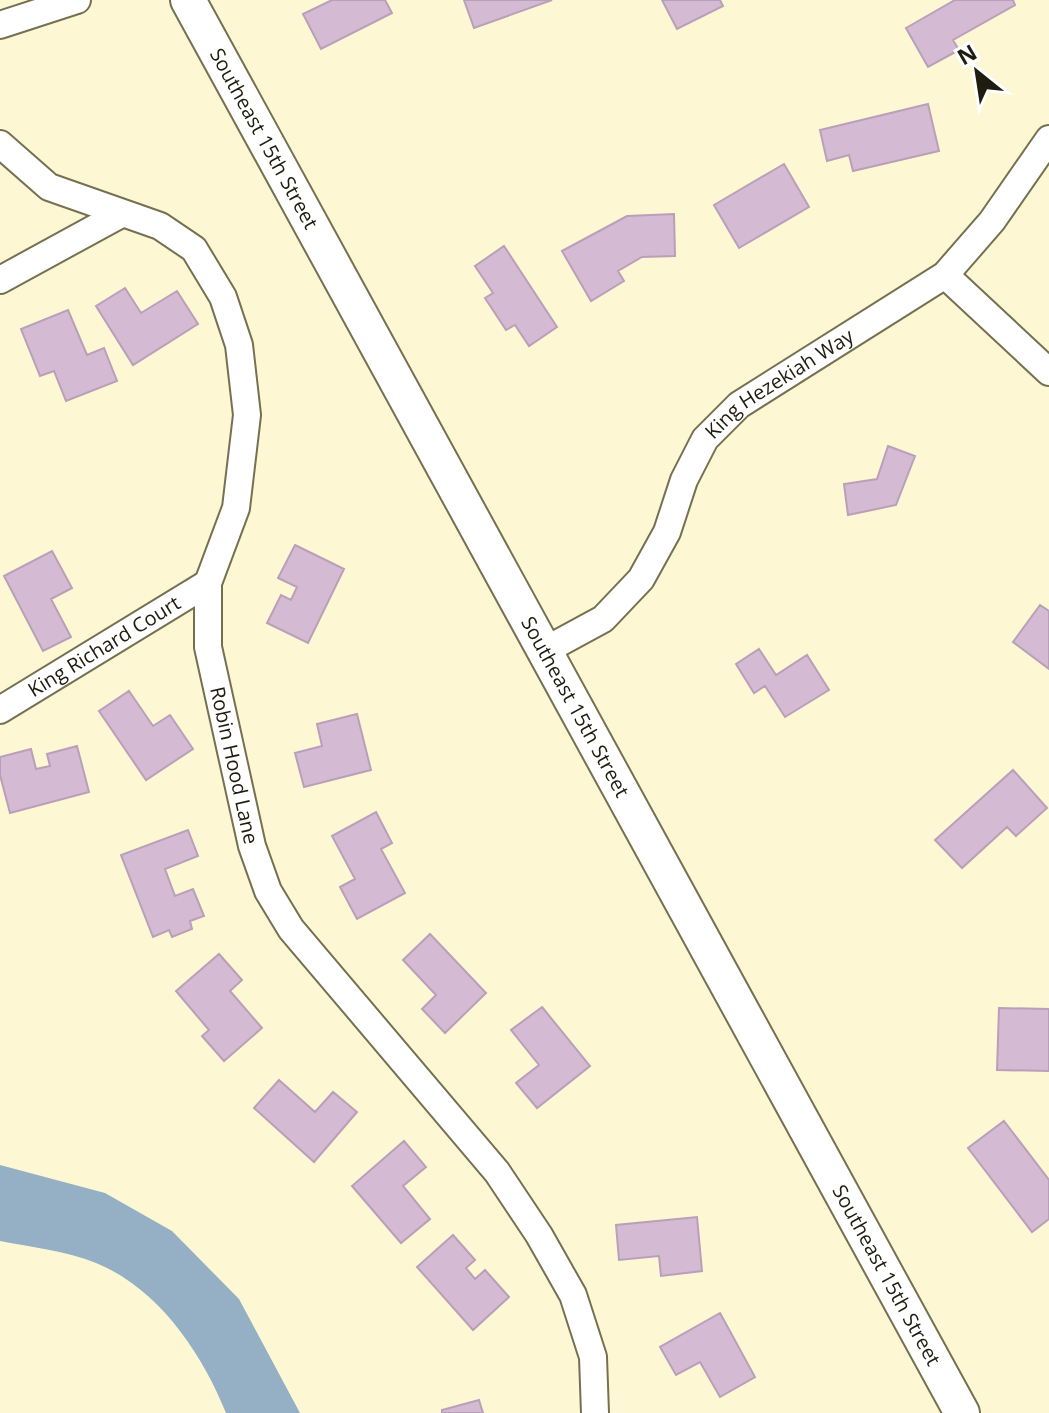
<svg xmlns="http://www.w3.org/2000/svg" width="1049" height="1413" font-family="'Open Sans',sans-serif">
<rect width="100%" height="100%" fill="#fdf7d4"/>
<path fill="#95b0c5" d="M 0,1165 L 105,1193 L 172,1231 L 239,1299 L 300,1413 L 226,1413 C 202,1353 158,1288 96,1263 C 66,1251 31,1247 0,1241 Z"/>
<path fill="#d4bad2" stroke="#ba9fb8" stroke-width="2" d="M 332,0 L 385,0 L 392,13 L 321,49 L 303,14 Z
M 464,0 L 552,0 L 474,28 Z
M 662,0 L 720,0 L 723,6 L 677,29 Z
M 955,0 L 1013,0 L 1015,5 L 953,40 L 959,50 L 928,67 L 906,28 Z
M 928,104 L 939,151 L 853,171 L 849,155 L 827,161 L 820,130 Z
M 784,164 L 809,207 L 739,248 L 714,205 Z
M 674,214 L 675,256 L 642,257 L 618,271 L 624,281 L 591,301 L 562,251 L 627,216 Z
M 504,246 L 557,327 L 529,346 L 515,325 L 506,330 L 485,298 L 493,293 L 475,266 Z
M 125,288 L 141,313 L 177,291 L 198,324 L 133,365 L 96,306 Z
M 68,310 L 87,355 L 104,348 L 117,381 L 66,401 L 54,371 L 40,376 L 21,329 Z
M 888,446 L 915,456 L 896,505 L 848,515 L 844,484 L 877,479 Z
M 295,545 L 344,569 L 308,643 L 267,623 L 281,595 L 291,600 L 297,587 L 278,578 Z
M 52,551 L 72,588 L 51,599 L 71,637 L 43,651 L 4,576 Z
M 1040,605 L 1049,611 L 1049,669 L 1013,642 Z
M 759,649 L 776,675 L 807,655 L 829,690 L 785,717 L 765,686 L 754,693 L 736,664 Z
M 129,691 L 153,726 L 170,715 L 193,749 L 146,780 L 99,711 Z
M 357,714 L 371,770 L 304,787 L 295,753 L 322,746 L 317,724 Z
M 77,746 L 89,792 L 10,813 L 0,775 L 0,757 L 31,749 L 36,769 L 50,766 L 47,754 Z
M 1013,770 L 1047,808 L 1016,836 L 1007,827 L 962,868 L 935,840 Z
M 376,812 L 392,843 L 381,849 L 405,893 L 357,919 L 340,887 L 355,879 L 332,836 Z
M 188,830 L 198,856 L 165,869 L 175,896 L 193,889 L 204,916 L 190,921 L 192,929 L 172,937 L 169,930 L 153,937 L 121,855 Z
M 430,934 L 486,993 L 445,1033 L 422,1009 L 436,995 L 403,960 Z
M 219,954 L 242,980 L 230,991 L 262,1028 L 224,1061 L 202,1036 L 209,1030 L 176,991 Z
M 542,1007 L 590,1066 L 537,1108 L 516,1083 L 539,1065 L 511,1030 Z
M 999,1008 L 1049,1009 L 1049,1071 L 997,1070 Z
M 279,1080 L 315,1112 L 333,1092 L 357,1112 L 314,1162 L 254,1108 Z
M 1004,1121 L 1049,1180 L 1049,1219 L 1032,1232 L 968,1148 Z
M 404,1141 L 426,1167 L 403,1186 L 430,1219 L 401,1243 L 352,1186 Z
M 697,1217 L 702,1271 L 661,1276 L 659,1256 L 619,1260 L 616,1225 Z
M 453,1235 L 475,1260 L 466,1268 L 475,1279 L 485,1270 L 509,1297 L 473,1330 L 417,1267 Z
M 720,1313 L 755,1377 L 720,1397 L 700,1362 L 676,1375 L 660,1347 Z
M 479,1400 L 483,1413 L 442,1413 L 442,1410 Z"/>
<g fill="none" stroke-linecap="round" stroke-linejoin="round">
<defs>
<g id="minor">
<path d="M 0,25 L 77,0"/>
<path id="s1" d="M 0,144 L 49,187 L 160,226 L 194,249 L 223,297 L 239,345 L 247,415 L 236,508 L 208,583 L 208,647 L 252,846 L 268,891 L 291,929 L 497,1172 L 539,1235 L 573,1295 L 593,1357 L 595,1413"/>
<path d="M 945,275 L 1049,372"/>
<path d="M 0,280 L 121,214"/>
<path id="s2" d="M 544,651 L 603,619 L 641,579 L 667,532 L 684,480 L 705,439 L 739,405 L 945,275 L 992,221 L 1049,139"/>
<path id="s3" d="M 0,710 L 208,583"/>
</g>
<g id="major">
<path id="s4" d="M 188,0 L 962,1413"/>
</g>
</defs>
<use href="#minor" stroke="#757051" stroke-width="30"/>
<use href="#major" stroke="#757051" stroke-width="38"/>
<use href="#minor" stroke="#fff" stroke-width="26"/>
<use href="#major" stroke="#fff" stroke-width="34"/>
</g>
<g text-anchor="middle" stroke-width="6" stroke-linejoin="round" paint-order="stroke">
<g font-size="20" fill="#1e1b0f" stroke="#fff">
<text dy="7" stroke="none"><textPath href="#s4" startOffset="158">Southeast 15th Street</textPath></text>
<text dy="7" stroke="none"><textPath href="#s2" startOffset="370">King Hezekiah Way</textPath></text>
<text dy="7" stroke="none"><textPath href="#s3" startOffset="122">King Richard Court</textPath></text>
<text dy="7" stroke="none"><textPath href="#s4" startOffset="806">Southeast 15th Street</textPath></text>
<text dy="7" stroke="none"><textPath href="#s1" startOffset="760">Robin Hood Lane</textPath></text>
<text dy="7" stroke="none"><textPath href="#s4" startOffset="1454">Southeast 15th Street</textPath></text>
</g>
</g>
<g transform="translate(977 72) rotate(330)" stroke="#ffffff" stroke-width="6" paint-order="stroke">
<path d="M0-6L14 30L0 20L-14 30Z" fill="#1e1b0f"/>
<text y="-12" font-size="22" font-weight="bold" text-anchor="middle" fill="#1e1b0f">N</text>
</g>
</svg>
